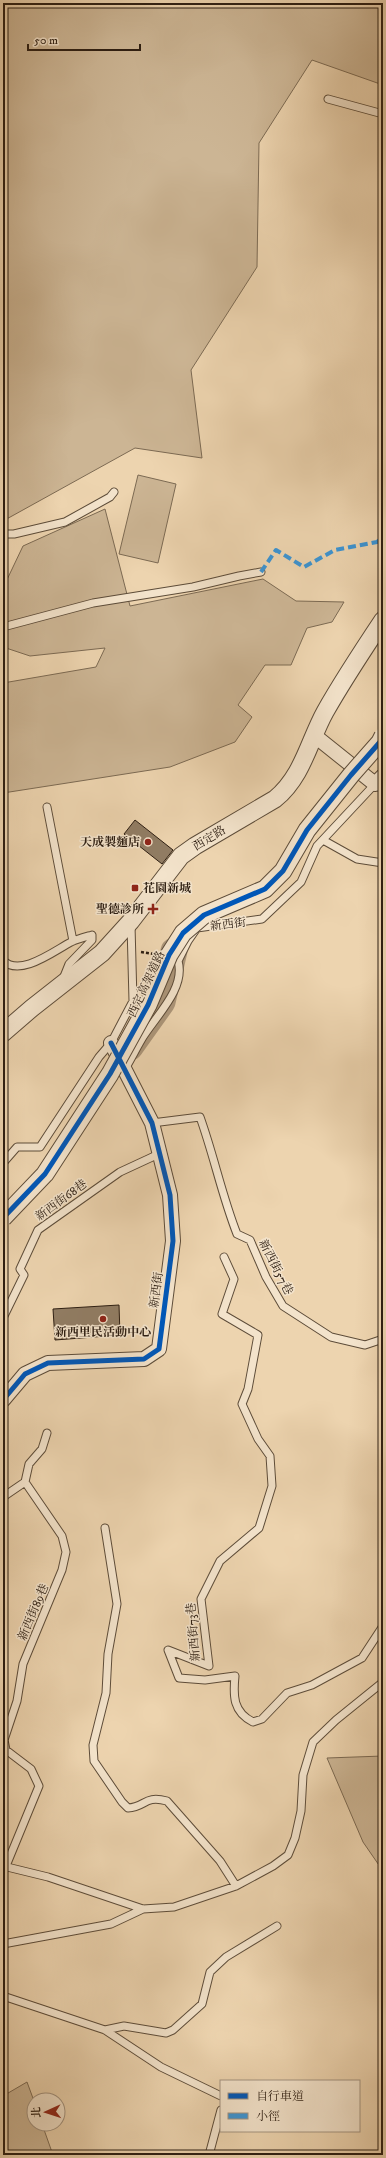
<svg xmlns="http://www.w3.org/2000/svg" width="386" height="2158" font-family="'IM FELL DW Pica','Noto Serif TC',serif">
<rect width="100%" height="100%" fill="#edd4af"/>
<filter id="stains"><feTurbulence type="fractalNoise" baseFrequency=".005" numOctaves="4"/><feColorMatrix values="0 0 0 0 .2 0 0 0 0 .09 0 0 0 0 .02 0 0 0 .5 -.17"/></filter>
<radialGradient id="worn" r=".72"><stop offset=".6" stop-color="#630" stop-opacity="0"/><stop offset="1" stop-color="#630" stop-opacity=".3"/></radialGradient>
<path fill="#ccb594" stroke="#7c6a53" d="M 3,3 L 383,3 L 383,85 L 312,60 L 259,143 L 257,267 L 191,370 L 202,458 L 135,448 L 3,521 Z
M 138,475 L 176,484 L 158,563 L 119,554 Z
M 105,509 L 130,606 L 263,579 L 296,601 L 344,602 L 332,622 L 307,628 L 291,665 L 265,665 L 238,705 L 252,717 L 235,742 L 170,767 L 3,793 L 3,683 L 96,667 L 105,648 L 30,656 L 3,647 L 3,588 L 23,546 Z
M 383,1756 L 383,1871 L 363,1842 L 327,1758 Z
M 27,2082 L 34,2101 L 34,2124 L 42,2124 L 53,2155 L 3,2155 L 3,2096 Z"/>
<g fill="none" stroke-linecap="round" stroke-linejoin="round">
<path stroke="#ac967a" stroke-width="27" d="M 130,1047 L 162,1002 L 174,951"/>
</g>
<path fill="#917d64" stroke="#2d1e12" d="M 135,820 L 173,850 L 162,864 L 124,834 Z
M 119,1305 L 120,1335 L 55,1340 L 53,1309 Z"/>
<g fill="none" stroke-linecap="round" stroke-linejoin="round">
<defs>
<path id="service" d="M 328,99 L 383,114
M 3,534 L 14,534 L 65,522 L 110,497 L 114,492
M 3,627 L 93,603 L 193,587 L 239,576 L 261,572
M 47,807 L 73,941
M 323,840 L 357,859 L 383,863
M 3,960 C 19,978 54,951 71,942 C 77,939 85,937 92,935 L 92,940 L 69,964 L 63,979
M 125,1069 C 131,1059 137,1047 143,1037 C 156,1016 186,988 178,961 L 188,941 L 197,928 L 262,919 L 301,882 L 317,846 L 375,784
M 152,1123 L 200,1117 C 214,1156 222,1196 237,1234 L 250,1240 L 266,1277 L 283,1306 L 331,1337 L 365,1345 L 383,1339
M 3,1163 L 17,1147 L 40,1147 L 99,1057 L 111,1043 L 133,1001 L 131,925
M 224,1257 L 234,1279 L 222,1314 L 258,1335 L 248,1389 L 242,1404 L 258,1439 L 270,1456 L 272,1486 L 259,1528 L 220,1561 L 201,1599 L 209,1666 L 168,1650 L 179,1678 L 205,1680 L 235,1676 C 233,1696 233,1712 253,1722 L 262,1719 L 287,1693 L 312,1685 L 362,1658 L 383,1626
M 3,1318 L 24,1275 L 20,1269 L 38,1230 L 120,1172 L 161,1153
M 3,1497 L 25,1482
M 105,1528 L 117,1604 L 108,1654 L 106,1693 L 93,1745 L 94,1761 L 122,1802 L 128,1808 C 146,1807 144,1795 167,1801 L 220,1861 L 236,1886
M 3,1866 L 48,1877 L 143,1909 L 174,1907 L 236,1886 L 273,1866 L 288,1855 L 295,1838 L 301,1811 L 303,1775 L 313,1742 L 336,1720 L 383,1682
M 6,1866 L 39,1786 L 31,1769 L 6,1750 L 4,1740 L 17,1701 L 23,1664 L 62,1570 L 66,1552 L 62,1536 L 25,1482 L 29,1464 L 42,1449 L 47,1433
M 3,1944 L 111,1924 L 143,1909
M 3,1996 L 105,2030 L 161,2067 L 221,2096
M 105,2030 L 124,2026 L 166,2033 L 173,2030 L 202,2004 L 210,1972 L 226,1957 L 277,1926
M 209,2155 L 221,2110"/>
<path id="minor" d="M 315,736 L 375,784 L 383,776
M 3,1400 L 25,1374 L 48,1363 L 144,1359 L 159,1349 L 173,1241 L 170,1195 L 152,1123 L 111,1043"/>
<path id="tertiary" d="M 3,1033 L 32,1008 L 102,953 L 131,921 L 181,856 L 195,846 L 275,799 C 303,776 309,741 325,712 C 343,680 363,650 383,620"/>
</defs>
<use href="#service" stroke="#5d4c39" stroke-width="9"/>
<use href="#minor" stroke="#5d4c39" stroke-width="16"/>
<use href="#tertiary" stroke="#5d4c39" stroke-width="19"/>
<path stroke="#2d1e12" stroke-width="2.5" stroke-dasharray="3 2" stroke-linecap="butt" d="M 141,952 L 154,954"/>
<use href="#service" stroke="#f3e3cb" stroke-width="7"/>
<use href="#minor" stroke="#f3e3cb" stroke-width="14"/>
<use href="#tertiary" stroke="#f3e3cb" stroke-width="17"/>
<defs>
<path id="tertiary-bridge" d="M 3,1218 L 45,1174 L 110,1074 L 148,1005 L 169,955 L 183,933 L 204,915 L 265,889 L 283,871 L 307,830 L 351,775 L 380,742 L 383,736"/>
</defs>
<use href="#tertiary-bridge" stroke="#5d4c39" stroke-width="19" stroke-linecap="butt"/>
<use href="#tertiary-bridge" stroke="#f3e3cb" stroke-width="17"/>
<path stroke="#3c94d3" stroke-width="4" stroke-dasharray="8 4" stroke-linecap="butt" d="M 261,572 L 276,550 L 304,567 L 335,550 L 377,542 L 383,537"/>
<defs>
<path id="cycleway" d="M 3,1218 L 45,1174 L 110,1074 L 148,1005 L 169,955 L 183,933 L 204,915 L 265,889 L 283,871 L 307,830 L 351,775 L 380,742 L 383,736
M 3,1400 L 25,1374 L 48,1363 L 144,1359 L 159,1349 L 173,1241 L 170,1195 L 152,1123 L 111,1043"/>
</defs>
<use href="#cycleway" stroke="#f3e3cb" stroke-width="8"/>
<use href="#cycleway" stroke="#0057b8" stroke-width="5"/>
</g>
<g fill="#8f2418" stroke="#f3e3cb" stroke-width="1.5">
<circle cx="148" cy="842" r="4"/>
<rect x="131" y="884" width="8" height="8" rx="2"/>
<path d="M151 903h4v4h4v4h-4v4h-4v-4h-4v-4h4z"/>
<circle cx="103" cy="1319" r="4"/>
</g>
<g text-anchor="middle" stroke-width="3" stroke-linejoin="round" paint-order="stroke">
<g font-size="12" fill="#2d1e12" stroke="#f3e3cb">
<text transform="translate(209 838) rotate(-31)" y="4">西定路</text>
<text transform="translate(228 924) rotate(-7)" y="4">新西街</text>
<text transform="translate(146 984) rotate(-65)" y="4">西定高架道路</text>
<text transform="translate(61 1200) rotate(-36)" y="4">新西街68巷</text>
<text transform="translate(276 1267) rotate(63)" y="4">新西街57巷</text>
<text transform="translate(156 1290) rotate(-82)" y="4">新西街</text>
<text transform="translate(33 1612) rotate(-67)" y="4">新西街89巷</text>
<text transform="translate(193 1632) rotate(-95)" y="4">新西街73巷</text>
</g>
<g font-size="12" font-weight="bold" fill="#2d1e12" stroke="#f3e3cb" text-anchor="end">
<text x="140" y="846">天成製麵店</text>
<text x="143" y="892" text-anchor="start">花園新城</text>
<text x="144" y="913">聖德診所</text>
<text x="103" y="1336" text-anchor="middle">新西里民活動中心</text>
</g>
</g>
<rect width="386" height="2158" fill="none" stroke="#edd4af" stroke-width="16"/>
<rect x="4" y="4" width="378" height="2150" fill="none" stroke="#2d1e12" stroke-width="2"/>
<rect x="8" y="8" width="370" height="2142" fill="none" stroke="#2d1e12"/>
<rect x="220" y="2080" width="140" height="52" fill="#f3e3cb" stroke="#a49481"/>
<rect x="228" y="2093" width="20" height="6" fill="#0057b8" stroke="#a49481"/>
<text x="256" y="2100" font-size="12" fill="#2d1e12">自行車道</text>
<rect x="228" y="2113" width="20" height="6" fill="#3c94d3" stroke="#a49481"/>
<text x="256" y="2120" font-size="12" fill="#2d1e12">小徑</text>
<g transform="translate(46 2112) rotate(267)"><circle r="19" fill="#f3e3cb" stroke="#a49481"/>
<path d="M0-3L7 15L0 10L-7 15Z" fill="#8f2418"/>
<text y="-6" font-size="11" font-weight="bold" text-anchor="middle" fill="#2d1e12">北</text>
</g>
<path d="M28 44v6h112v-6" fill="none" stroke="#2d1e12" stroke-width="2"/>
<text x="34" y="44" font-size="12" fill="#2d1e12" stroke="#f3e3cb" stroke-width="3" paint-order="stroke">50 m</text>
<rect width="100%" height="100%" filter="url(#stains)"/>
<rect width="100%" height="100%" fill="url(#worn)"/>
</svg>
